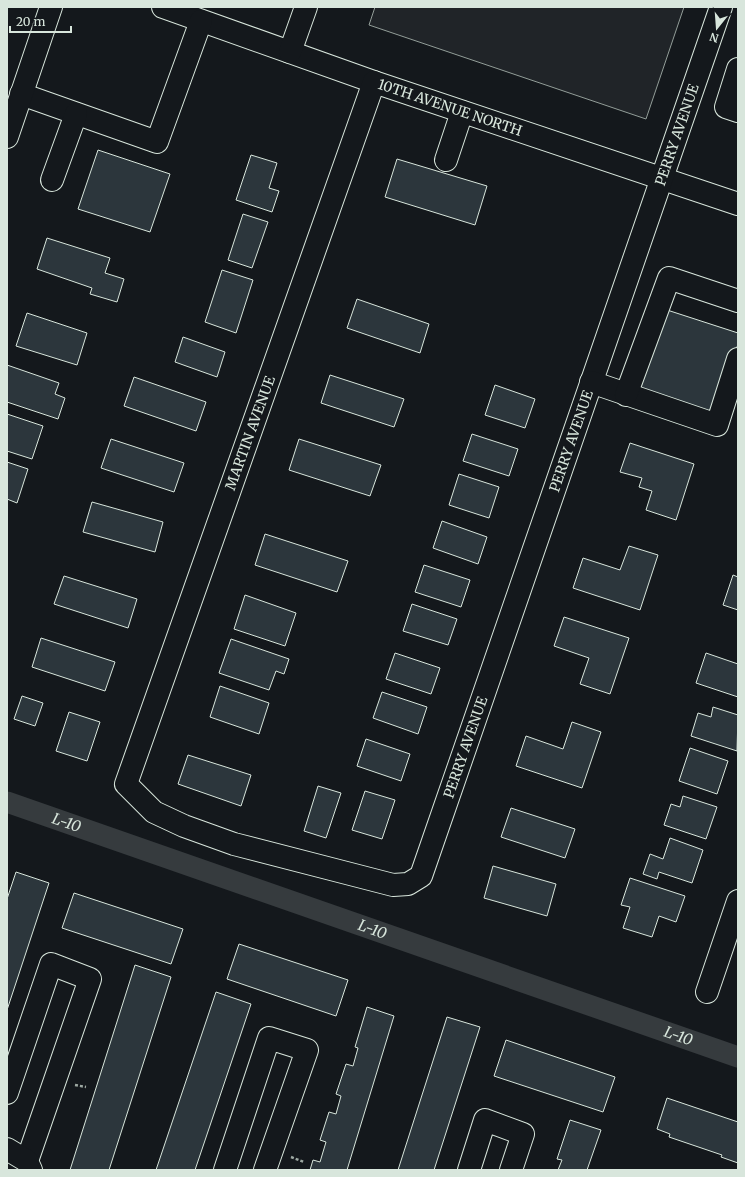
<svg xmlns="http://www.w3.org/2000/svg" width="745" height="1177" font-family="Merriweather,serif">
<rect width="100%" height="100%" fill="#14181c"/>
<path fill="#202428" stroke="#939e99" d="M 375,7 L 684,7 L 646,119 L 369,25 Z"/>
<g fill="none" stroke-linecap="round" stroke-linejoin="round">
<path stroke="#363b3e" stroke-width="21" id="s1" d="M 7,802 L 738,1057"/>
</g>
<path fill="#2c363c" stroke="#d8e6dc" d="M 98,150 L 170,174 L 150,232 L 78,209 Z
M 251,155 L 277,163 L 269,188 L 279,191 L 272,212 L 236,200 Z
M 397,159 L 487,186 L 475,225 L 385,197 Z
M 243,214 L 268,222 L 252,268 L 228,260 Z
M 47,238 L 110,258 L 105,273 L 124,279 L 117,302 L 90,294 L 92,288 L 37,269 Z
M 222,270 L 253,280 L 236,333 L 205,322 Z
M 357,299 L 429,324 L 420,353 L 347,328 Z
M 664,309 L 738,333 L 738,344 L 715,416 L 638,391 Z
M 27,313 L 87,333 L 77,365 L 16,346 Z
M 183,337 L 225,352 L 217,377 L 175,362 Z
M 7,365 L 59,383 L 55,394 L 65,398 L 58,419 L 7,402 Z
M 330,375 L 404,399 L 394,427 L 321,403 Z
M 134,377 L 206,402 L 196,431 L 124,406 Z
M 495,385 L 535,399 L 525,428 L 485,415 Z
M 7,414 L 43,426 L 32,459 L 7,451 Z
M 472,434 L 518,449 L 509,476 L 463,461 Z
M 111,439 L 184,463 L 174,492 L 101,468 Z
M 299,439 L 381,465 L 370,496 L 289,470 Z
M 630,443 L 694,464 L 676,520 L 646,510 L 652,491 L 639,487 L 642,478 L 620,472 Z
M 7,462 L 28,469 L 17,503 L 7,499 Z
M 459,474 L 499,487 L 489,518 L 449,505 Z
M 92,502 L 163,522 L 155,552 L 83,532 Z
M 442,521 L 487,537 L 478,564 L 433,548 Z
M 265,534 L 348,561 L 337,592 L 255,565 Z
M 629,546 L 658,555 L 640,610 L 573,588 L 583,558 L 620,570 Z
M 424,565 L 470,580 L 461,607 L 415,592 Z
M 733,575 L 738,577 L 738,610 L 723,605 Z
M 64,576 L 137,599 L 128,628 L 54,604 Z
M 245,595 L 296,613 L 285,646 L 234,629 Z
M 412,604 L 457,619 L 448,645 L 403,631 Z
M 564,617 L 629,638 L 610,694 L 580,684 L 589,658 L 554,646 Z
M 41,638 L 115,662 L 105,691 L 32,667 Z
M 231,639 L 289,659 L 284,674 L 276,671 L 269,690 L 219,673 Z
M 395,653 L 440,668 L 431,694 L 386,679 Z
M 706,653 L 738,664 L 738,697 L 696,683 Z
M 220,686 L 269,703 L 259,734 L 210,717 Z
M 382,692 L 427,707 L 418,734 L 373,718 Z
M 22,696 L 43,703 L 35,726 L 14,719 Z
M 713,707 L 738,715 L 737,751 L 691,736 L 698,713 L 711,717 Z
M 69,712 L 100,722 L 87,761 L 56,751 Z
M 572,722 L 601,732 L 582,788 L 516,766 L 526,736 L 563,749 Z
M 366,739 L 410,754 L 401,781 L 357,766 Z
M 690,748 L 728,761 L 717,794 L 679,781 Z
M 188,755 L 251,775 L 241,806 L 178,784 Z
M 318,786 L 341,793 L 326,838 L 304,831 Z
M 365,791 L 395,800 L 382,839 L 352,830 Z
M 683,796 L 717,807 L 706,839 L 664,825 L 671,804 L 680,807 Z
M 511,808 L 575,829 L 565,858 L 501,837 Z
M 670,838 L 703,850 L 692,883 L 659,872 L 657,879 L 643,874 L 650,854 L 663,859 Z
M 493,866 L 556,884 L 547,916 L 484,898 Z
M 16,872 L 49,883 L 7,1010 L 7,899 Z
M 630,878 L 685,896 L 676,922 L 659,916 L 652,937 L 623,928 L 630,907 L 621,905 Z
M 74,893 L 183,929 L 171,964 L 62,928 Z
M 239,944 L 348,980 L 336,1016 L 227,979 Z
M 135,965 L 171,977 L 109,1170 L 70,1170 Z
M 216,992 L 251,1004 L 195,1170 L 156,1170 Z
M 367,1007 L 394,1016 L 347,1170 L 310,1170 L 313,1160 L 320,1162 L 326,1142 L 320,1140 L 329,1112 L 336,1114 L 341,1096 L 336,1094 L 346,1064 L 353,1066 L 358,1048 L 355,1047 Z
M 447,1017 L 480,1027 L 434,1170 L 398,1170 Z
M 506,1040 L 615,1077 L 603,1112 L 494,1076 Z
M 667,1098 L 738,1122 L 738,1163 L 721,1157 L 722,1155 L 669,1137 L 670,1134 L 657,1129 Z
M 570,1120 L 601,1130 L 587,1170 L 558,1170 L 562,1160 L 557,1159 Z"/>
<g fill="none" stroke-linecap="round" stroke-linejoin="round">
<defs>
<g id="minor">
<path id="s2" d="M 163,7 L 374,82 L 738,204"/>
<path d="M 290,52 L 306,7"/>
<path d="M 738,69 L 726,107 L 738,111"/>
<path id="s3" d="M 374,82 L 126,784 L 154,812 L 184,826 L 234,844 L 393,885 L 408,884 L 421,876 L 721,7"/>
<path d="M 21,94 L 157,142 L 201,21"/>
<path d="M 7,137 L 51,7"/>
<path d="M 446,160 L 462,112"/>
<path d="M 52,180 L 76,114"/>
<path d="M 591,382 L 717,425 L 738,359"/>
<path d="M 626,395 L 669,278 L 738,301"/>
<path d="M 707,992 L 738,901"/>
<path d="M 7,1093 L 51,964 L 90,979 L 27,1161"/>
<path d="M 7,1149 L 27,1161 L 31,1170"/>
<path d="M 225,1170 L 269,1038 L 307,1050 L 265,1170"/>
<path d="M 469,1170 L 485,1120 L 523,1134 L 511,1170"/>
</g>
</defs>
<use href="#minor" stroke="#d8e6dc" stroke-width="24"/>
<path stroke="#9da8a2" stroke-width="2.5" stroke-dasharray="3 2" stroke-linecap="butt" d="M 75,1085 L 86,1087
M 291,1157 L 304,1162"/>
<use href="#minor" stroke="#14181c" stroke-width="22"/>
</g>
<g text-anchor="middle" stroke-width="3" stroke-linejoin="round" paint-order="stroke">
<g font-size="14" fill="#d8e6dc" stroke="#14181c">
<text dy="5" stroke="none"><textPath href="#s2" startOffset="304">10TH AVENUE NORTH</textPath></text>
<text dy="5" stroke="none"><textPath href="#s3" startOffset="1849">PERRY AVENUE</textPath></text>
<text transform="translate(250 433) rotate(-70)" y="5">MARTIN AVENUE</text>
<text dy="5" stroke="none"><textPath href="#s3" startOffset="1525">PERRY AVENUE</textPath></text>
<text dy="5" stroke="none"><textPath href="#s3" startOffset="1201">PERRY AVENUE</textPath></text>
</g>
<g font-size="15" font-style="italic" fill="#d8e6dc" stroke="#14181c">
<text dy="5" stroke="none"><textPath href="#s1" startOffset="63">L-10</textPath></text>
<text dy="5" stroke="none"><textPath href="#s1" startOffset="387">L-10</textPath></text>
<text dy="5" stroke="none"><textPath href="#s1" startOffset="711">L-10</textPath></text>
</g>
</g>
<rect width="745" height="1177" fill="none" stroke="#d8e6dc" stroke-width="16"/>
<g transform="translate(717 28) rotate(197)" stroke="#14181c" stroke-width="3" paint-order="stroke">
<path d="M0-3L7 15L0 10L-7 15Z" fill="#d8e6dc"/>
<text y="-6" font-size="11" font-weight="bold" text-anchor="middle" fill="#d8e6dc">N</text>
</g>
<path d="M10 26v6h61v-6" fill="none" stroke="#d8e6dc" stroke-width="2"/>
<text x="16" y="26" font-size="12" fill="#d8e6dc" stroke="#14181c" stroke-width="3" paint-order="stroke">20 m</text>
</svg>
